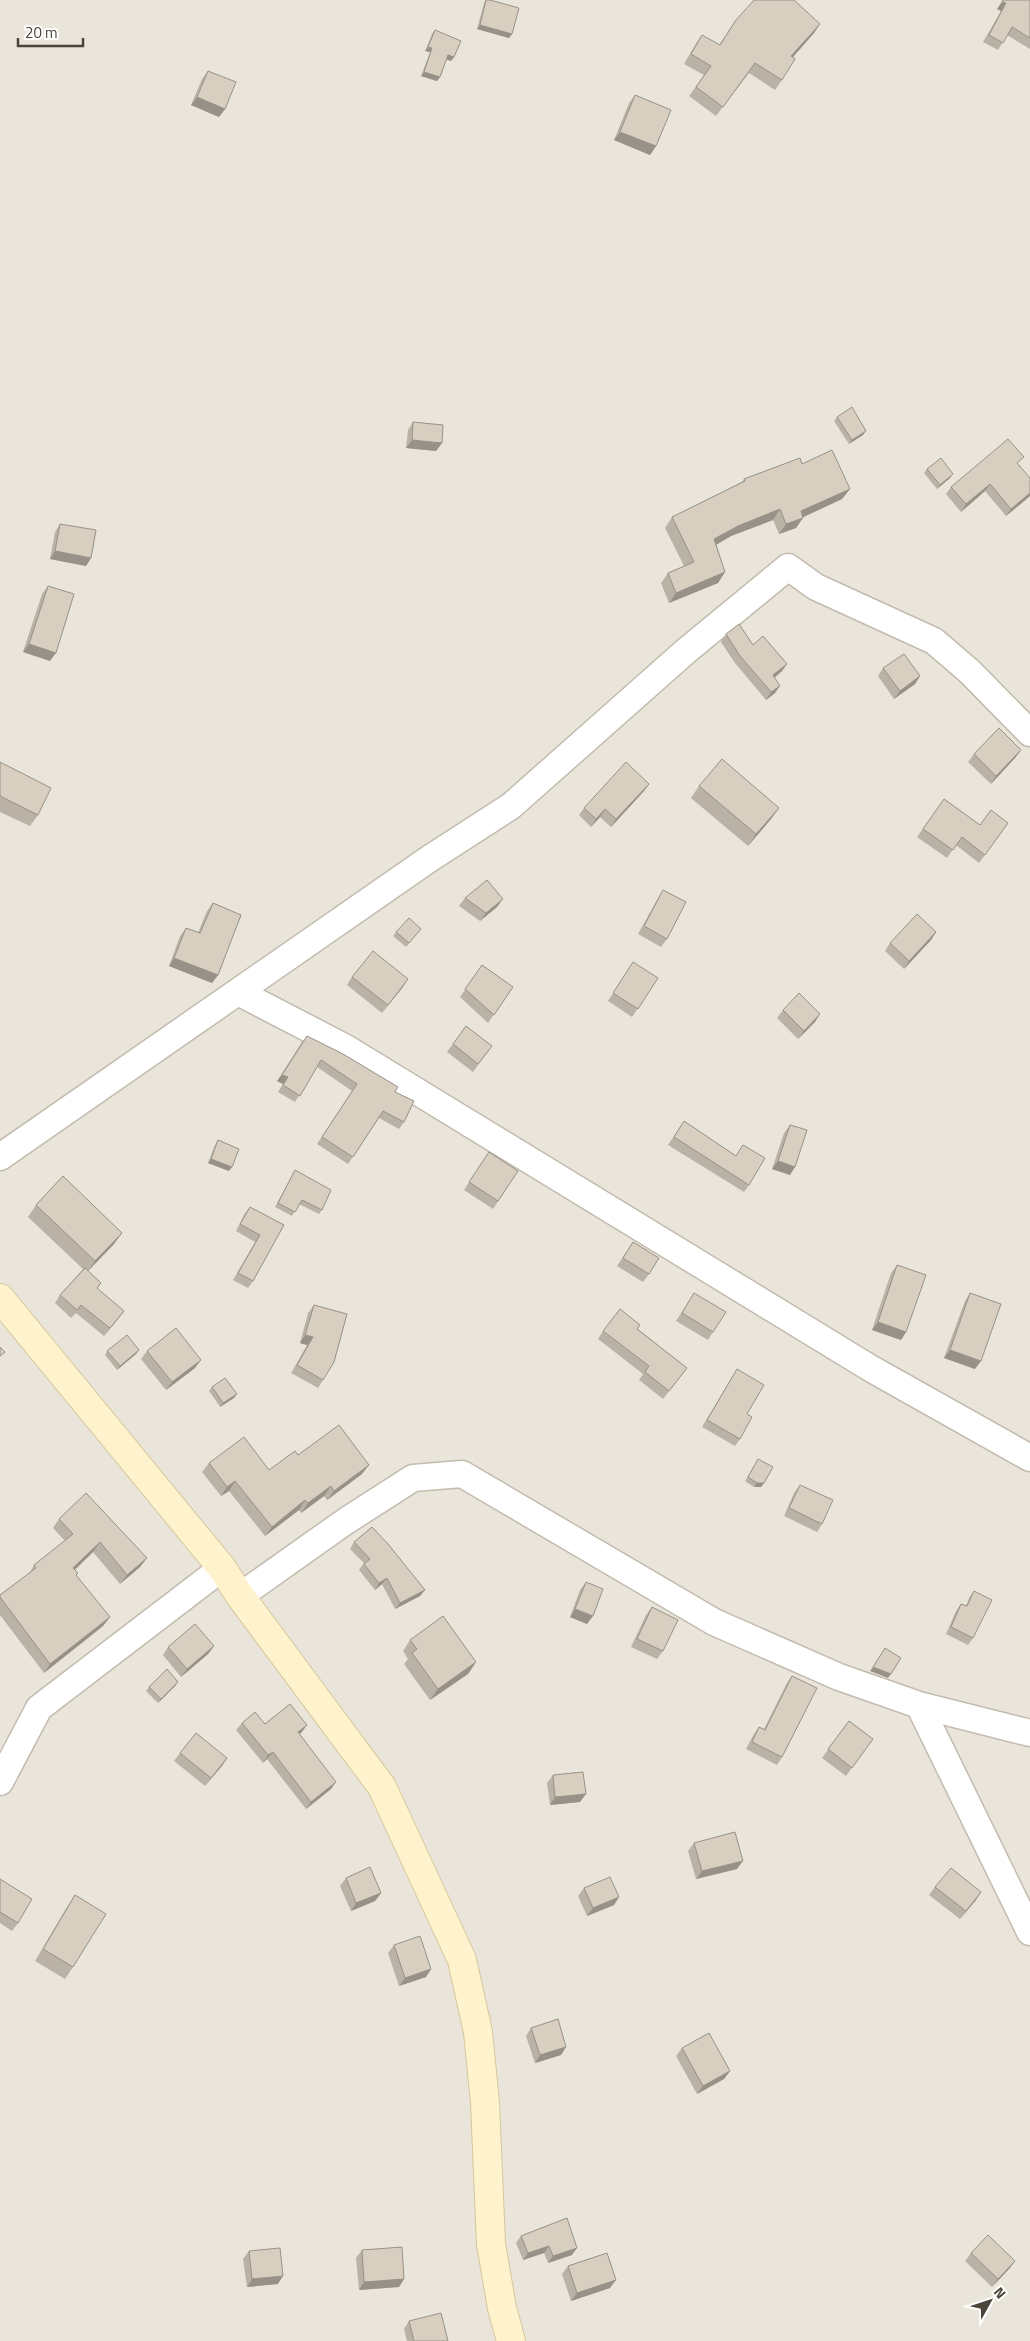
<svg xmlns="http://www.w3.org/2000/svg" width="1030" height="2341" font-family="'Titillium Web',sans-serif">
<rect width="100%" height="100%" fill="#f6f3ec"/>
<path fill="#eae5da" d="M 0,0 L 1030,0 L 1030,2341 L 0,2341 Z"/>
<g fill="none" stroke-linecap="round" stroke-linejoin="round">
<defs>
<path id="street" d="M 238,992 L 346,1048 L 870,1368 L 1030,1458
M 0,1157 L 429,859 L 511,806 L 686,651 L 788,567 L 816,587 L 934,641 L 969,671 L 1030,733
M 240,1596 L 346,1521 L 413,1478 L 462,1474 L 714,1622 L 839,1677 L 919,1705 L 1030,1733
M 919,1705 L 1030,1932
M 0,1782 L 39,1708 L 222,1568"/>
<path id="secondary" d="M 0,1298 L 222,1568 L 240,1596 L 382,1787 L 462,1960 L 478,2032 L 485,2103 L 491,2244 L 502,2308 L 511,2341"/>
</defs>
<use href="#street" stroke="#c2bbae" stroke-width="29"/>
<use href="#secondary" stroke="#d6c79b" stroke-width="30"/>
<use href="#street" stroke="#fff" stroke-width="26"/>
<use href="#secondary" stroke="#fff3cd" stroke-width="28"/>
</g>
<path fill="#bab2a6" d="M 486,0 L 490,0 L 512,34 L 509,38 L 477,29 L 484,3 Z
M 1003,0 L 1030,0 L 1030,49 L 1007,35 L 998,50 L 983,42 L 1001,11 L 997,9 Z
M 794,1 L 820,24 L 814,33 L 793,57 L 782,80 L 775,90 L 749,73 L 716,116 L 689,96 L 704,75 L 684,64 L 695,45 L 702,35 L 719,45 L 736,20 Z
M 435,30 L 454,57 L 451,61 L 446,59 L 440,77 L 437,81 L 421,76 L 430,52 L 425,51 L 432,34 Z
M 208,71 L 225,109 L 219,117 L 191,105 L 202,79 Z
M 635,95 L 656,146 L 650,155 L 614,140 L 629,103 Z
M 837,417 L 863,435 L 849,444 L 834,421 Z
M 413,422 L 442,443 L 436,451 L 406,448 L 408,430 Z
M 802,464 L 850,489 L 842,499 L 803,517 L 796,528 L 779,534 L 773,520 L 731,536 L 716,545 L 725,572 L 718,583 L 669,603 L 661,583 L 668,573 L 684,566 L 665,528 L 672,517 L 742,482 L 744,479 Z
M 1019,465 L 1030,478 L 1030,496 L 1006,516 L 985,491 L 961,512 L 946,494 L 951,487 Z
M 927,469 L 950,478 L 937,489 L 924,473 Z
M 60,524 L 91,558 L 86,566 L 50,559 L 55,532 Z
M 48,586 L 50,661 L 23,652 L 42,594 Z
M 726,634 L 753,645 L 782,671 L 775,677 L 775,693 L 766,700 L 735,663 L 721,642 Z
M 883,668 L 920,676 L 915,684 L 894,699 L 878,676 Z
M 1021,750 L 1015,758 L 991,784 L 968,762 L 974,754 Z
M 0,762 L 38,815 L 30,826 L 0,812 Z
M 649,784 L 644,791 L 611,827 L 600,817 L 591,827 L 579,815 L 584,808 Z
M 699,786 L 779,808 L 771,819 L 748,846 L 691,798 Z
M 944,799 L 980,825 L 1008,823 L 979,863 L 956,845 L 947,858 L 917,837 Z
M 663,890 L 667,939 L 661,947 L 638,934 L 658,898 Z
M 465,898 L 497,907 L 480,921 L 459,906 Z
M 213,903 L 218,975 L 212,983 L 169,966 L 180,936 L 186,928 L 198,933 L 207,911 Z
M 421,929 L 406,947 L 393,936 L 396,932 Z
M 936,932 L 931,940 L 904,969 L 885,951 L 890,943 Z
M 482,965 L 513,987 L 488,1023 L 460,997 Z
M 628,970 L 658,978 L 632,1017 L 608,1001 Z
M 352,977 L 408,979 L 382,1013 L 347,985 Z
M 783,1010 L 815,1022 L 798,1039 L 777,1018 Z
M 466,1026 L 492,1046 L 473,1072 L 447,1052 Z
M 302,1042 L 395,1092 L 404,1122 L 399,1129 L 379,1118 L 348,1164 L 317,1144 L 352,1091 L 317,1067 L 295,1102 L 278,1092 L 283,1084 L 277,1081 Z
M 684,1121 L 736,1156 L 743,1145 L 749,1185 L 744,1192 L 668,1145 Z
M 790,1125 L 790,1175 L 772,1169 L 784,1133 Z
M 218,1140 L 229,1171 L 208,1163 L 215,1145 Z
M 489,1152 L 518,1171 L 493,1209 L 464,1190 Z
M 295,1170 L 322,1210 L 319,1214 L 299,1204 L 292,1216 L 275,1207 Z
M 36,1205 L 114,1244 L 88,1271 L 101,1283 L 97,1289 L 124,1311 L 104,1336 L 76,1313 L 71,1318 L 55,1303 L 60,1295 L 83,1269 L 28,1217 Z
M 250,1207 L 284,1225 L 253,1281 L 248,1288 L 233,1280 L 255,1242 L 236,1231 L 245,1213 Z
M 633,1242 L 649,1274 L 643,1282 L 617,1266 Z
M 897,1265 L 906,1332 L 901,1340 L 872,1330 L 891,1273 Z
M 694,1293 L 713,1332 L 708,1340 L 676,1321 Z
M 970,1293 L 975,1369 L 944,1358 L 965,1301 Z
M 314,1305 L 323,1380 L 318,1388 L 291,1373 L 307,1345 L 300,1343 L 308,1313 Z
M 638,1329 L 687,1368 L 663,1399 L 639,1380 L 643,1374 L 598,1339 L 603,1331 Z
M 139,1350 L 136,1354 L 117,1370 L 105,1355 L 107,1351 Z
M 147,1351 L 195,1368 L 166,1390 L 141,1359 Z
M 737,1369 L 747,1414 L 740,1439 L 735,1446 L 702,1427 Z
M 212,1387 L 234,1398 L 220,1407 L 209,1391 Z
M 298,1455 L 362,1474 L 327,1500 L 324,1496 L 301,1513 L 299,1510 L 265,1536 L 229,1491 L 221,1496 L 202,1472 L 209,1463 L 269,1470 Z
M 758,1459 L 764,1483 L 761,1487 L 754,1487 L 745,1481 Z
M 800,1485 L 822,1524 L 817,1532 L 784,1516 L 794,1493 Z
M 59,1519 L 147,1558 L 140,1567 L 120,1584 L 93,1552 L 75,1570 L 76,1576 L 110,1617 L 103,1626 L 44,1673 L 0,1615 L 0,1595 L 29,1574 L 34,1565 L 65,1541 L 53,1528 Z
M 354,1542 L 425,1590 L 420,1596 L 395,1609 L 382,1584 L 375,1590 L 359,1570 L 364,1563 L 350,1549 Z
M 586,1582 L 587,1624 L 570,1617 L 580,1590 Z
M 974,1591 L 973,1638 L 968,1645 L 946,1634 L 956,1611 L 961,1604 L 966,1606 L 969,1598 Z
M 652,1607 L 663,1651 L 657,1659 L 631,1647 L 646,1615 Z
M 410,1640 L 476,1662 L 468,1674 L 430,1700 L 404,1664 L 408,1659 L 403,1651 Z
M 214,1646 L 208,1654 L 181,1677 L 163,1655 L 168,1647 Z
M 792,1676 L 782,1757 L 777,1765 L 746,1749 L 754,1734 L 759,1727 L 764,1729 L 787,1683 Z
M 178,1682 L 175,1686 L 158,1703 L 146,1691 L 149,1687 Z
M 849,1721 L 873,1739 L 846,1776 L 822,1758 Z
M 242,1723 L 265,1724 L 302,1732 L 299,1734 L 331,1789 L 306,1809 L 267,1759 L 263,1763 L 236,1730 Z
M 180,1753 L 227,1758 L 205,1786 L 174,1761 Z
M 553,1775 L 580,1802 L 550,1805 L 547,1783 Z
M 694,1843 L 737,1869 L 696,1879 L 688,1851 Z
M 346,1878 L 381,1893 L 375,1901 L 351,1911 L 340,1886 Z
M 0,1879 L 18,1923 L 12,1931 L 0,1923 Z
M 935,1887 L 976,1900 L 960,1919 L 929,1895 Z
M 584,1888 L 619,1897 L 614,1905 L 587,1916 L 578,1896 Z
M 75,1895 L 73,1967 L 65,1979 L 35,1961 L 67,1907 Z
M 394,1945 L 431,1969 L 426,1977 L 399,1986 L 388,1953 Z
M 531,2028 L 566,2047 L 561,2055 L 535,2063 L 526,2036 Z
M 682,2048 L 730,2071 L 724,2079 L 697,2094 L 676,2056 Z
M 567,2218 L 572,2255 L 548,2263 L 544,2253 L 523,2260 L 516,2243 L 521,2236 Z
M 362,2250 L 404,2279 L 399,2287 L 359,2290 L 356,2258 Z
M 249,2251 L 278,2284 L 247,2287 L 243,2259 Z
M 971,2253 L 1015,2261 L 1009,2269 L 992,2287 L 965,2261 Z
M 568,2266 L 610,2288 L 571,2301 L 562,2274 Z
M 409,2321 L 448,2341 L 407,2341 L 404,2329 Z"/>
<path fill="#979187" d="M 1002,2 L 1006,3 L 1001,11 L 997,9 Z
M 820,24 L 814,33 L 785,66 L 791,56 Z
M 480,25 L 512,34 L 509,38 L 477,29 Z
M 428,47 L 432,48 L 430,52 L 425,51 Z
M 448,55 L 454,57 L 451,61 L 445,59 Z
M 424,72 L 440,77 L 437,81 L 421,76 Z
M 197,97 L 225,109 L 219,117 L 191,105 Z
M 620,132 L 656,146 L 650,155 L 614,140 Z
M 866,431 L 863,435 L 849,444 L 852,440 Z
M 412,440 L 442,443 L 436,451 L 406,448 Z
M 953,474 L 950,478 L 937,489 L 940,485 Z
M 990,484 L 985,491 L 961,512 L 966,504 Z
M 850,489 L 842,499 L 795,521 L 803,518 L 796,528 L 779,534 L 786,524 L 801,511 Z
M 1030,493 L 1030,496 L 1006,516 L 1011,509 Z
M 780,509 L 773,520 L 731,536 L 707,550 L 714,539 L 738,526 Z
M 55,551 L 91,558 L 86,566 L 50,559 Z
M 725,572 L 718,583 L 669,603 L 676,593 Z
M 29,644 L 56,653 L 50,661 L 23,652 Z
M 787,664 L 782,671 L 768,683 L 773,675 Z
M 920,676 L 915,684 L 894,699 L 900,691 Z
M 780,686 L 775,693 L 766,700 L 771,692 Z
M 1021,750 L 1015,758 L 991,784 L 996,776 Z
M 649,784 L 644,791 L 611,827 L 616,819 Z
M 779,808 L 771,819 L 748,846 L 756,834 Z
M 605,809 L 600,817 L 591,827 L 596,819 Z
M 503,899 L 497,907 L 480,921 L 486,913 Z
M 936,932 L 931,940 L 904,969 L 909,961 Z
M 174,958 L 218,975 L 212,983 L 169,966 Z
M 408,979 L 403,987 L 382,1013 L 388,1005 Z
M 820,1014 L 815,1022 L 798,1039 L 804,1031 Z
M 282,1075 L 288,1077 L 283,1084 L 277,1081 Z
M 211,1159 L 232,1167 L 229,1171 L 208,1163 Z
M 778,1161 L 795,1167 L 790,1175 L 772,1169 Z
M 122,1233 L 114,1244 L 87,1272 L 95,1261 Z
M 124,1311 L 118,1319 L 104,1336 L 110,1328 Z
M 878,1322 L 906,1332 L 901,1340 L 872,1330 Z
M 305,1335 L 313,1337 L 307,1345 L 300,1343 Z
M 139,1350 L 136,1354 L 117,1370 L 120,1366 Z
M 950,1350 L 981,1361 L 975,1369 L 944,1358 Z
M 201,1360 L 195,1368 L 166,1390 L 172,1382 Z
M 237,1394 L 234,1398 L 220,1407 L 223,1403 Z
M 369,1465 L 362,1474 L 327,1500 L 334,1491 Z
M 235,1481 L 229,1491 L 221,1496 L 227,1487 Z
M 757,1483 L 764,1483 L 761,1487 L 754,1487 Z
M 331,1486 L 324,1496 L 301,1513 L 308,1503 Z
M 305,1500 L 299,1510 L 265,1536 L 272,1527 Z
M 100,1542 L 93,1552 L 67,1577 L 73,1568 Z
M 147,1558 L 140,1567 L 120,1584 L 127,1575 Z
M 387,1578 L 382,1584 L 375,1590 L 379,1583 Z
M 425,1590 L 420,1596 L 395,1609 L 400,1603 Z
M 575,1609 L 593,1616 L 587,1624 L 570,1617 Z
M 110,1617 L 103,1626 L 44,1673 L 50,1664 Z
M 214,1646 L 208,1654 L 181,1677 L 187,1669 Z
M 476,1662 L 468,1674 L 430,1700 L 438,1689 Z
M 873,1667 L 891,1674 L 888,1678 L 870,1671 Z
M 178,1682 L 175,1686 L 158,1703 L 161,1699 Z
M 307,1725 L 302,1732 L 292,1740 L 298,1732 Z
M 273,1752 L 267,1759 L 263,1763 L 268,1755 Z
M 227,1758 L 222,1766 L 205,1786 L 211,1778 Z
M 336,1782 L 331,1789 L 306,1809 L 311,1802 Z
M 586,1794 L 580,1802 L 550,1805 L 555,1797 Z
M 743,1861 L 737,1869 L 696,1879 L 702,1871 Z
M 981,1892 L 976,1900 L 960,1919 L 966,1911 Z
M 381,1893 L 375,1901 L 351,1911 L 356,1903 Z
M 619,1897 L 614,1905 L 587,1916 L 593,1908 Z
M 431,1969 L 426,1977 L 399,1986 L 405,1978 Z
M 566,2047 L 561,2055 L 535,2063 L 540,2055 Z
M 730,2071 L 724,2079 L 697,2094 L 703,2086 Z
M 549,2246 L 544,2253 L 523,2260 L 528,2253 Z
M 577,2248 L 572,2255 L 548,2263 L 553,2256 Z
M 1015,2261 L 1009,2269 L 992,2287 L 998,2279 Z
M 283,2276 L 278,2284 L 247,2287 L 252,2279 Z
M 404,2279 L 399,2287 L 359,2290 L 364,2282 Z
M 616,2280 L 610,2288 L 571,2301 L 577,2293 Z"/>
<path fill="#d8cfc1" stroke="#979187" d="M 486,0 L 490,0 L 519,8 L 512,34 L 480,25 Z
M 754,0 L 794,0 L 820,24 L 791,56 L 795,59 L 782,80 L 755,63 L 723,107 L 696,87 L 711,66 L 691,54 L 702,35 L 720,45 L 736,20 Z
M 1003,0 L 1030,0 L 1030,38 L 1012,27 L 1003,43 L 989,35 L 1006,3 L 1002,2 Z
M 435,30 L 461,41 L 454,57 L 448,55 L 440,77 L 424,72 L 432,48 L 428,47 Z
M 208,71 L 236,82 L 225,109 L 197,97 Z
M 635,95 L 671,110 L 656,146 L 620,132 Z
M 852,407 L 866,431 L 852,440 L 837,417 Z
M 413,422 L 443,425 L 442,443 L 412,440 Z
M 1008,439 L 1024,457 L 1017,463 L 1030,478 L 1030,493 L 1011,509 L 990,484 L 966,504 L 951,487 Z
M 832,450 L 850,489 L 801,511 L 803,518 L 786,524 L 780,509 L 738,526 L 714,539 L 725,572 L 676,593 L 668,573 L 694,562 L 672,517 L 745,481 L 744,479 L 800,458 L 802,464 Z
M 941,458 L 953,474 L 940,485 L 927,469 Z
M 60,524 L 96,530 L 91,558 L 55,551 Z
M 48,586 L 74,594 L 56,653 L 29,644 Z
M 739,624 L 753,645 L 763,636 L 787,664 L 773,675 L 780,686 L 771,692 L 740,656 L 726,634 Z
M 904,654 L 920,676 L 900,691 L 883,668 Z
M 999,728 L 1021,750 L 996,776 L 974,754 Z
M 722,759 L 779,808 L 756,834 L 699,786 Z
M 0,762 L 51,788 L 38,815 L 0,796 Z
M 626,762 L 649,784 L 616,819 L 605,809 L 596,819 L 584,808 Z
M 944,799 L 980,825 L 991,810 L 1008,823 L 985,855 L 962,837 L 953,850 L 923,829 Z
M 487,880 L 503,899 L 486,913 L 465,898 Z
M 663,890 L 686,902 L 667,939 L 644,926 Z
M 213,903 L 241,915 L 218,975 L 174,958 L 186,928 L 200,933 Z
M 917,914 L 936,932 L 909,961 L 890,943 Z
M 409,918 L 421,929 L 409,943 L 396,932 Z
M 373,951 L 408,979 L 388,1005 L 352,977 Z
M 633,962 L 658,978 L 638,1009 L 613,993 Z
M 482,965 L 513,987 L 494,1015 L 465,989 Z
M 799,993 L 820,1014 L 804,1031 L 783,1010 Z
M 466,1026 L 492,1046 L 478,1064 L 453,1044 Z
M 307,1036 L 343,1054 L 398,1087 L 395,1092 L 414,1101 L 404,1122 L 383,1111 L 353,1157 L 322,1137 L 357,1084 L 321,1060 L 300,1096 L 283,1085 L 288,1077 L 282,1075 Z
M 684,1121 L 736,1156 L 743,1145 L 765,1158 L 749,1185 L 674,1137 Z
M 790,1125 L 807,1130 L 795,1167 L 778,1161 Z
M 218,1140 L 239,1149 L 232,1167 L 211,1159 Z
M 489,1152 L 518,1171 L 498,1201 L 469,1182 Z
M 295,1170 L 331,1190 L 322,1210 L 302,1200 L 295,1212 L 278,1203 Z
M 63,1176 L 122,1233 L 95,1261 L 36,1205 Z
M 250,1207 L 284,1225 L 253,1281 L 238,1273 L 260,1235 L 240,1224 Z
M 633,1242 L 659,1258 L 649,1274 L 623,1258 Z
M 897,1265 L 926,1275 L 906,1332 L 878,1322 Z
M 85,1268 L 101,1283 L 97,1288 L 124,1311 L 110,1328 L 81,1305 L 77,1310 L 60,1295 Z
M 694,1293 L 726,1312 L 713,1332 L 682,1313 Z
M 970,1293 L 1001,1304 L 981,1361 L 950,1350 Z
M 314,1305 L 347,1314 L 334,1362 L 323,1380 L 297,1365 L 313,1337 L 305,1335 Z
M 620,1309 L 640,1325 L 637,1329 L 687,1368 L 669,1391 L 645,1372 L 649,1366 L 603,1331 Z
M 176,1328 L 201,1360 L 172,1382 L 147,1351 Z
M 127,1335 L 139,1350 L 120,1366 L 107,1351 Z
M 0,1347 L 5,1352 L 0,1356 Z
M 737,1369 L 764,1385 L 747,1414 L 752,1417 L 740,1439 L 707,1420 Z
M 225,1378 L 237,1394 L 223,1403 L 212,1387 Z
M 339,1425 L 369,1465 L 334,1491 L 331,1486 L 308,1503 L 305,1500 L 272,1527 L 235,1481 L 227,1487 L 209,1463 L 244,1437 L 269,1470 L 295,1451 L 298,1455 Z
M 758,1459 L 773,1467 L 764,1483 L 757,1483 L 748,1477 Z
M 800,1485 L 833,1500 L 822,1524 L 789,1508 Z
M 86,1493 L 147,1558 L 127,1575 L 100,1542 L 73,1568 L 78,1573 L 76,1575 L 110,1617 L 50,1664 L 0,1597 L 0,1595 L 36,1568 L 34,1565 L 73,1534 L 59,1519 Z
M 372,1527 L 388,1544 L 425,1590 L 400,1603 L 387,1578 L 379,1583 L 364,1564 L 370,1559 L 354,1542 Z
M 586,1582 L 603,1589 L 593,1616 L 575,1609 Z
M 974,1591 L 992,1600 L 973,1638 L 951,1627 L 961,1604 L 967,1606 Z
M 652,1607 L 678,1620 L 663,1651 L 637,1639 Z
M 443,1616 L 476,1662 L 438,1689 L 412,1653 L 417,1649 L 410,1640 Z
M 195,1624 L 214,1646 L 187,1669 L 168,1647 Z
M 885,1648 L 901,1658 L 891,1674 L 873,1667 Z
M 167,1669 L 178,1682 L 161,1699 L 149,1687 Z
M 792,1676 L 817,1688 L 782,1757 L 752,1742 L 759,1727 L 765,1730 Z
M 290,1704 L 307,1725 L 298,1732 L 336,1782 L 311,1802 L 273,1752 L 268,1755 L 242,1723 L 255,1712 L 265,1724 Z
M 849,1721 L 873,1739 L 852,1768 L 828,1749 Z
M 196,1733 L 227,1758 L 211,1778 L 180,1753 Z
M 583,1772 L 586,1794 L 555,1797 L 553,1775 Z
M 735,1832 L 743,1861 L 702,1871 L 694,1843 Z
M 370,1867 L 381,1893 L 356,1903 L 346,1878 Z
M 951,1868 L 981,1892 L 966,1911 L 935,1887 Z
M 610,1877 L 619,1897 L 593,1908 L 584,1888 Z
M 0,1879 L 32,1899 L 18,1923 L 0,1912 Z
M 75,1895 L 106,1914 L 73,1967 L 43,1949 Z
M 420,1936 L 431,1969 L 405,1978 L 394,1945 Z
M 558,2019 L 566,2047 L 540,2055 L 531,2028 Z
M 709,2033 L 730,2071 L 703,2086 L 682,2048 Z
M 567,2218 L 577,2248 L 553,2256 L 549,2246 L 528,2253 L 521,2236 Z
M 988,2235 L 1015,2261 L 998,2279 L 971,2253 Z
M 402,2247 L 404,2279 L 364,2282 L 362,2250 Z
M 280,2248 L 283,2276 L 252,2279 L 249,2251 Z
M 607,2253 L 616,2280 L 577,2293 L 568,2266 Z
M 441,2313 L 448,2341 L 414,2341 L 409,2321 Z"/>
<g transform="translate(990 2301) rotate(50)" stroke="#ffffff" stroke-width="4" paint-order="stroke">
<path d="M0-4L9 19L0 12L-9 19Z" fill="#4b4439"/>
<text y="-8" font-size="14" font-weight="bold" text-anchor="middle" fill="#4b4439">N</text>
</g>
<path d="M18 38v8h65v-8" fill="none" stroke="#4b4439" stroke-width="2.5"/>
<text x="25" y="38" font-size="15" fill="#4b4439" stroke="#ffffff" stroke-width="4" paint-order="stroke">20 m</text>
</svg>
